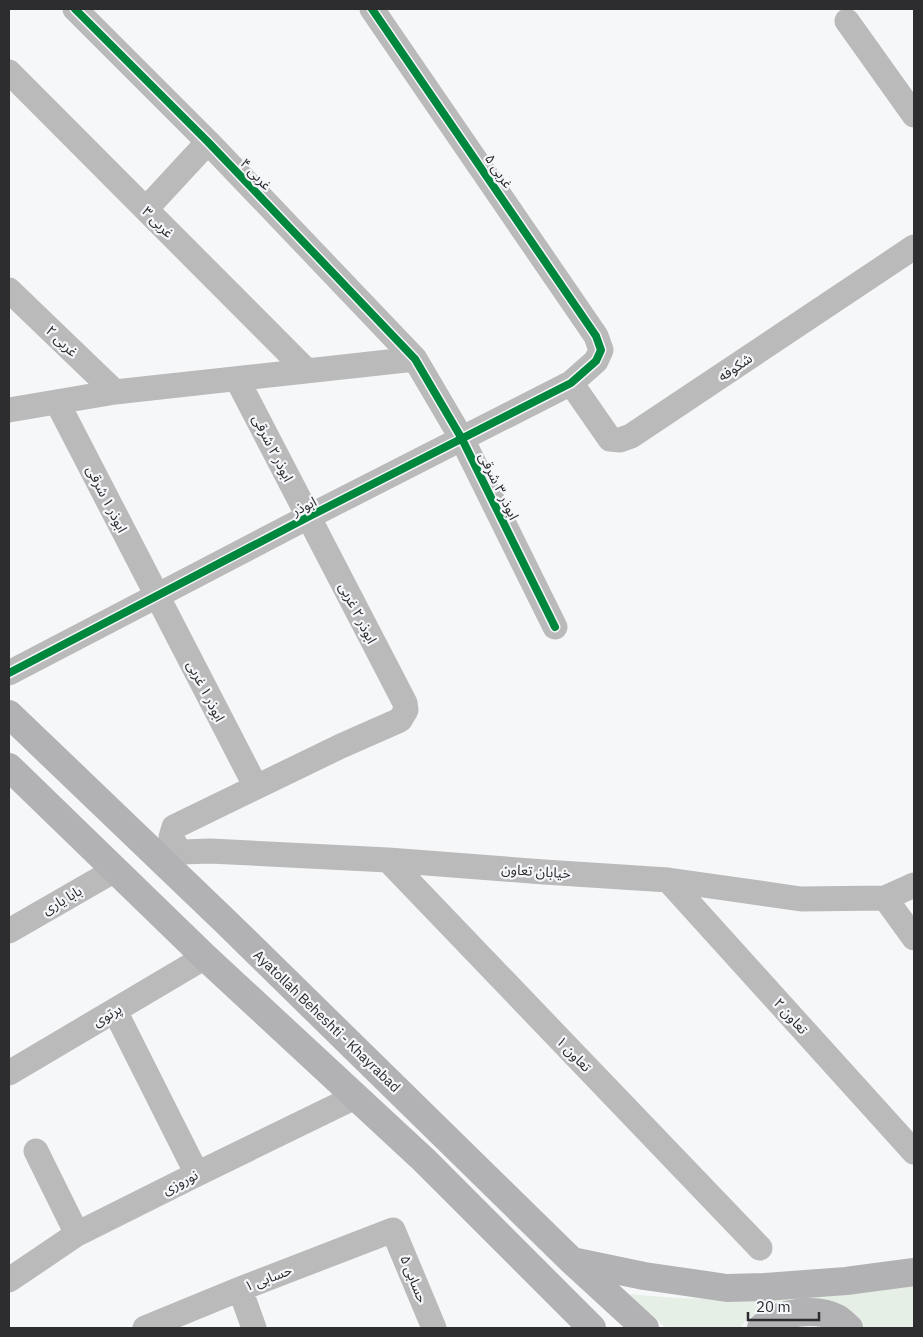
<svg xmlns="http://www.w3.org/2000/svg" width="923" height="1337" font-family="'IBM Plex Sans','Noto Sans Arabic',sans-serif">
<rect width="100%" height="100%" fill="#f6f7f9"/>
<path fill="#e6efe5" d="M 914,1284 L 914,1328 L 861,1328 L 793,1303 L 762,1310 L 747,1319 L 740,1328 L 666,1328 L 628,1294 L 675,1298 L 751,1300 Z"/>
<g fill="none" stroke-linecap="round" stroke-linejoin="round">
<path stroke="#bababa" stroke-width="25" d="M 75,9 L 208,142 L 415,359 L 462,439 L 555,627
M 847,21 L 914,115
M 9,72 L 307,371
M 146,209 L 208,142
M 9,290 L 115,392
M 571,383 L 610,439 L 620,440 L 631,436 L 914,247
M 57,402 L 256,787
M 9,410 L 115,392 L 415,359
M 9,673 L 308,517 L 571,383 L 596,361 L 601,350 L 596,336 L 372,9
M 154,853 L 210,851 L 388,860 L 544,872 L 668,880 L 801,899 L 885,898 L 914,885
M 180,853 L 171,837 L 174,827 L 341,746 L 400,720 L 406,710 L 405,703 L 237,379
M 388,860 L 760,1248
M 668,880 L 914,1152
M 885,898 L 914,938
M 9,931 L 115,870
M 115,1011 L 197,1174
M 9,1073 L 205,957
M 36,1151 L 77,1234
M 9,1280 L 77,1234 L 197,1174 L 357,1096
M 240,1289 L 254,1328
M 145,1328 L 240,1289 L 393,1230 L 434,1328"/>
<path stroke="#b2b1b3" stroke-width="28" d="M 9,714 L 226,922 L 572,1261 L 645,1328
M 9,767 L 205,957 L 424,1160 L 592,1328
M 572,1261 L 644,1276 L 727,1288 L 765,1287 L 846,1281 L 914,1272
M 761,1328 C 777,1312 817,1307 837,1318 C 841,1320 845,1325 849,1328"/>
<defs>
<path id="cycleway" d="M 75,9 L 208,142 L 415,359 L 462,439 L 555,627
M 9,673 L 308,517 L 571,383 L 596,361 L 601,350 L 596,336 L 372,9"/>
</defs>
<use href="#cycleway" stroke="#f5f6fa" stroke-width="11"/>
<use href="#cycleway" stroke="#00873e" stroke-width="8"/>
</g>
<g text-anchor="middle" stroke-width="4.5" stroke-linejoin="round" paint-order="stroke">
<g font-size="14" fill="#2d2d2f" stroke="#f5f6fa">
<text transform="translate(499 171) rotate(56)" y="5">غربی ۵</text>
<text transform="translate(256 174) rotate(46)" y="5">غربی ۴</text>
<text transform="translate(158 222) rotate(45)" y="5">غربی ۳</text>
<text transform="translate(62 341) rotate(44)" y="5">غربی ۲</text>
<text transform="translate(735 367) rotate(-34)" y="5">شکوفه</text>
<text transform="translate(273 448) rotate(63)" y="5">ابوذر ۲ شرقی</text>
<text transform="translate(499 486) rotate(64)" y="5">ابوذر ۳ شرقی</text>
<text transform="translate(107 499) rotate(63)" y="5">ابوذر ۱ شرقی</text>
<text transform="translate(304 506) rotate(-27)" y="5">ابوذر</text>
<text transform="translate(358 613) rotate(63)" y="5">ابوذر ۲ غربی</text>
<text transform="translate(206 691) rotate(63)" y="5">ابوذر ۱ غربی</text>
<text transform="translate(536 871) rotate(4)" y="5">خیابان تعاون</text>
<text transform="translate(62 900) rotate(-30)" y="5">بابا یاری</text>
<text transform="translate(107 1015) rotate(-30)" y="5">پرتوی</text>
<text transform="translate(791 1016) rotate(48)" y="5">تعاون ۲</text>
<text transform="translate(327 1021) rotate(44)" y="5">Ayatollah Beheshti - Khayrabad</text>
<text transform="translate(574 1054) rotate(46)" y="5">تعاون ۱</text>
<text transform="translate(180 1182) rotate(-27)" y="5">نوروزی</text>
<text transform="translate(268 1278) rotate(-21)" y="5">حسابی ۱</text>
<text transform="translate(414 1279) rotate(68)" y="5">حسابی ۵</text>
</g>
</g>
<rect width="923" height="1337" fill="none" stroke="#2d2d2f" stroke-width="20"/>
<path d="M748 1312v8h71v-8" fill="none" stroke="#2d2d2f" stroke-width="2.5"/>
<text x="756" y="1312" font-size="15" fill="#2d2d2f" stroke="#f5f6fa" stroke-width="4" paint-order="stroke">20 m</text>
</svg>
